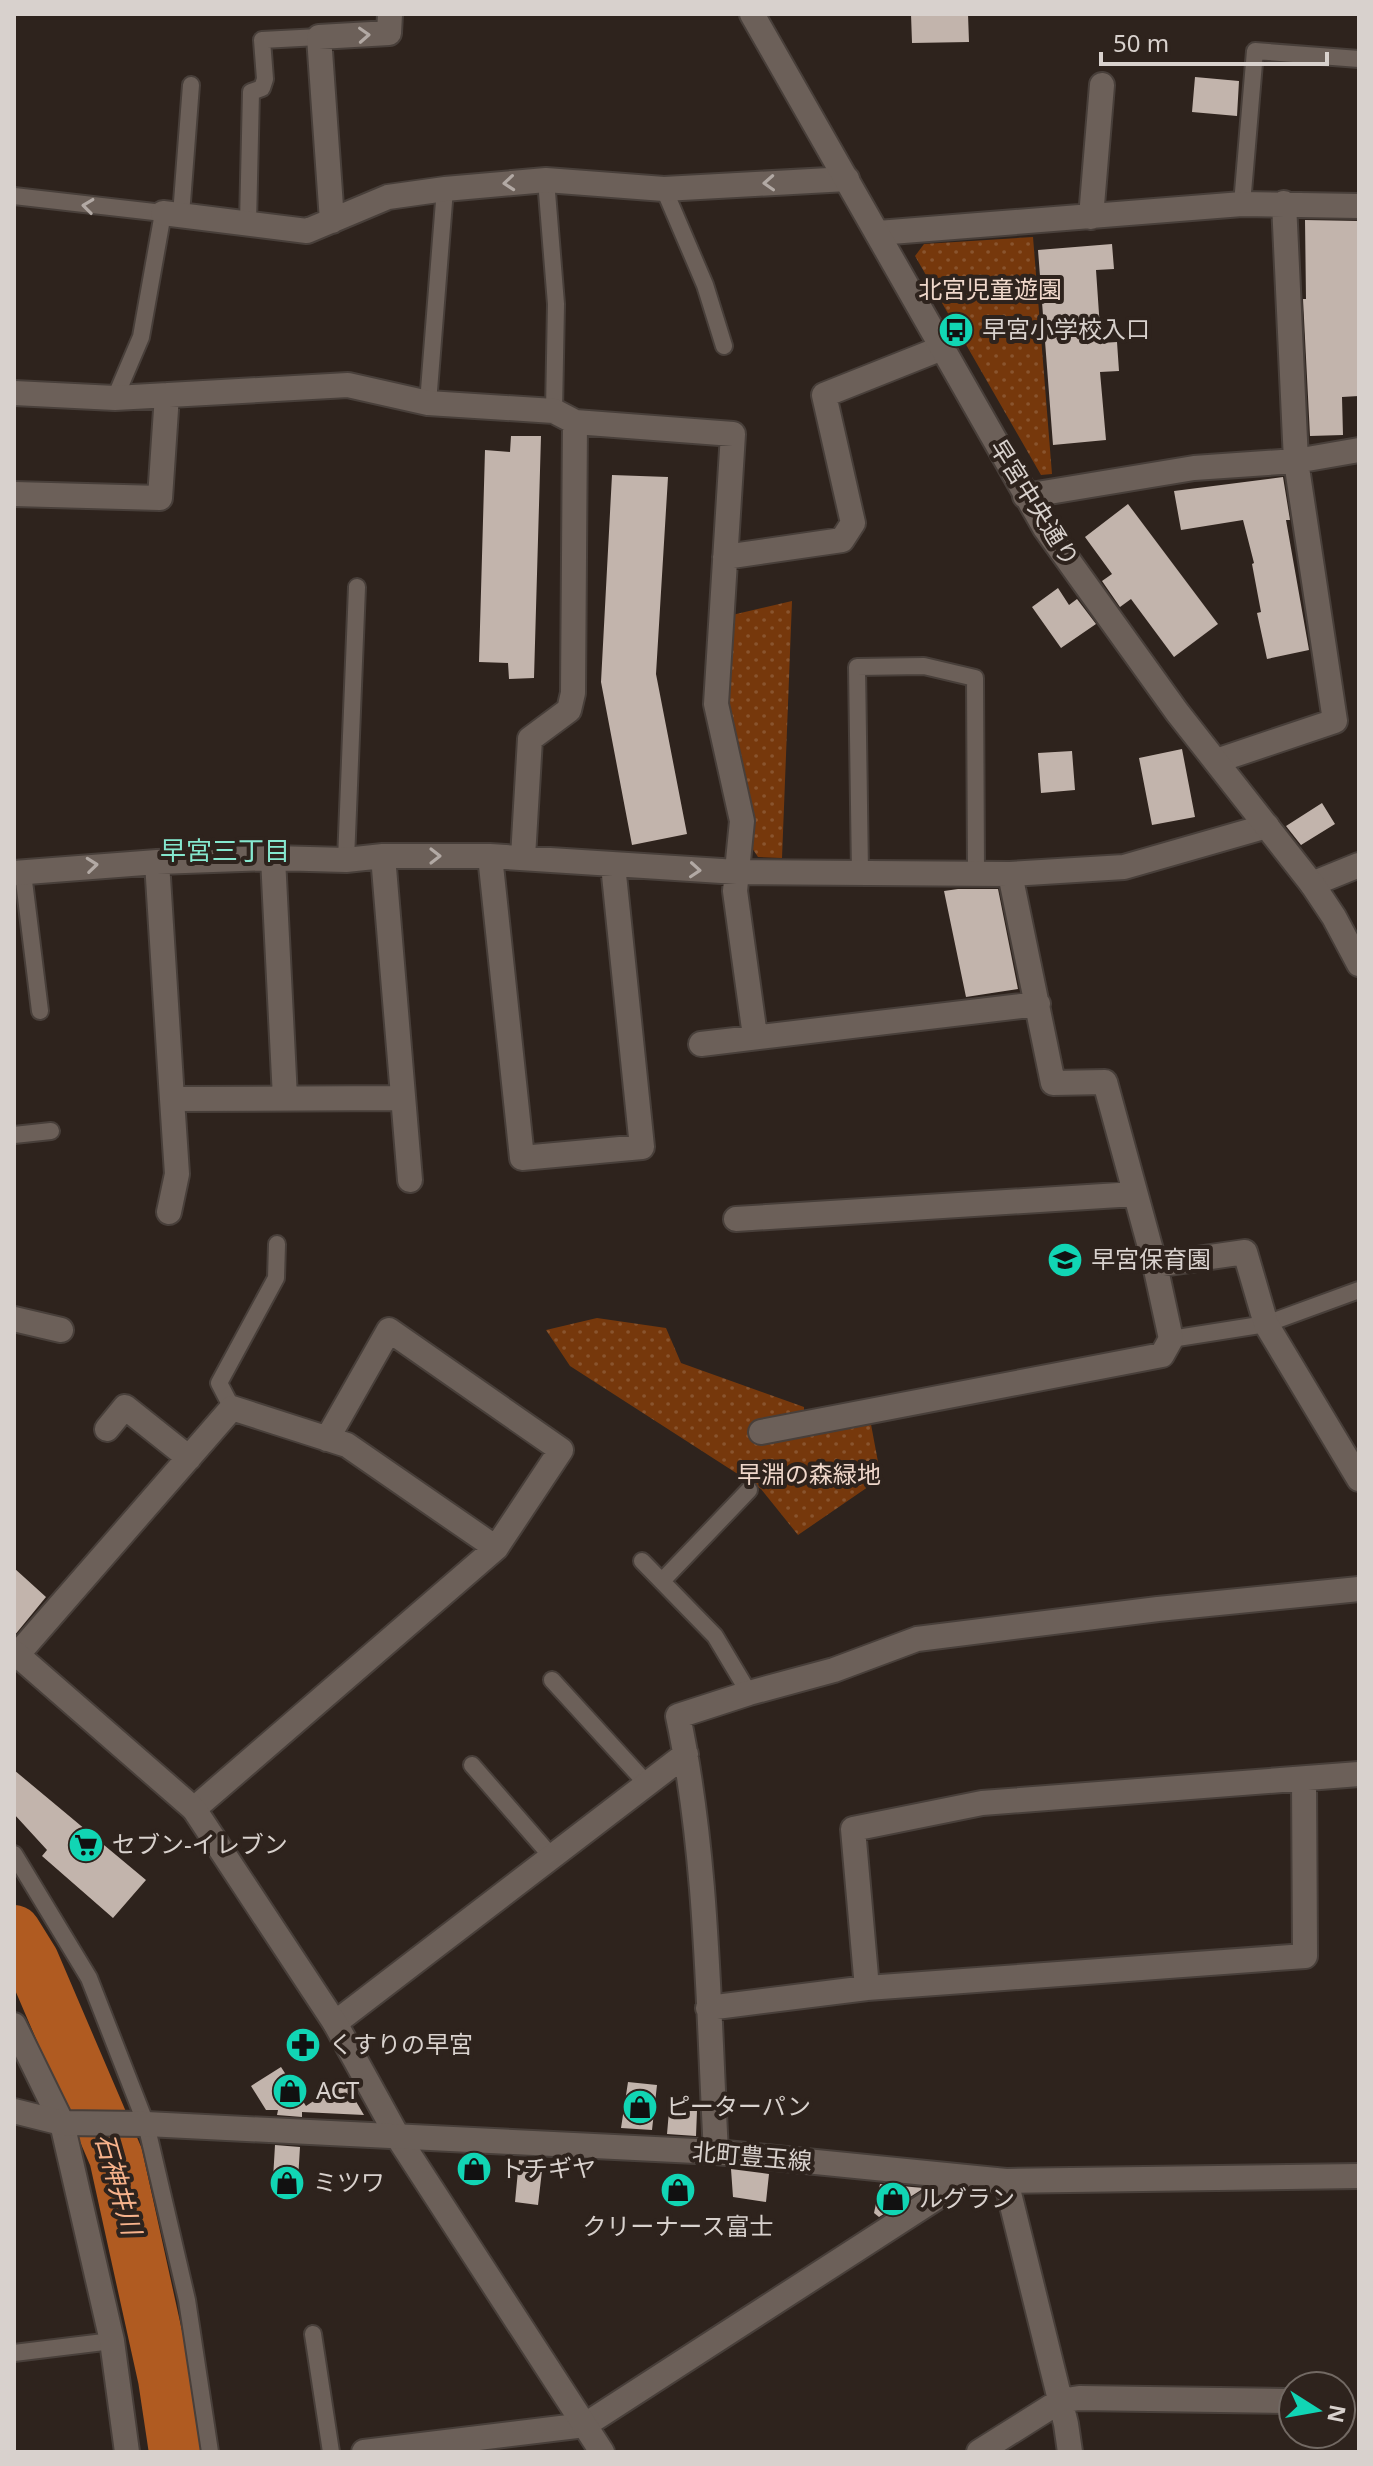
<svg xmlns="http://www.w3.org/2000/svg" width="1373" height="2466" font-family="'Noto Sans','Noto Sans JP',sans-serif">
<defs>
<pattern id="green-dots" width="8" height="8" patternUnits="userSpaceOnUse" patternTransform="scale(2)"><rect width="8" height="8" fill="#76380c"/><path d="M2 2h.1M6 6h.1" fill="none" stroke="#89542e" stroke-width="1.8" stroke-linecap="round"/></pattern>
</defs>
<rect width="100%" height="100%" fill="#2e231d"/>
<path fill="url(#green-dots)" d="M 1033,237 L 1052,474 L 1041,475 L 915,256 L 924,244 Z
M 792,601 L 782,858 L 758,857 L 748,842 L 726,699 L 732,615 Z
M 597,1318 L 666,1328 L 681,1363 L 804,1407 L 804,1432 L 870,1419 L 881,1478 L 798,1535 L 761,1489 L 570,1366 L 546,1330 Z"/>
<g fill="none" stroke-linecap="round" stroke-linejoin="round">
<path stroke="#b05b21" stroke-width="54" d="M 14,1932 L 32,1961 L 116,2157 L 165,2379 L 176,2452"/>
</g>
<path fill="#c2b4ac" d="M 911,14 L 968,14 L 969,42 L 912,43 Z
M 1195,77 L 1239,81 L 1237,116 L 1192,112 Z
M 1305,220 L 1359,221 L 1359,396 L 1342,397 L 1343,435 L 1310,436 L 1303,299 L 1306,299 Z
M 1112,244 L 1114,269 L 1096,270 L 1101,343 L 1117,342 L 1119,371 L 1100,372 L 1106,440 L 1053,445 L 1038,250 Z
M 511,436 L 541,436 L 534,678 L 509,679 L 508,663 L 479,662 L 485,450 L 510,452 Z
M 612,475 L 668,477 L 656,674 L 687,834 L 632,845 L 601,682 Z
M 1283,477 L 1290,520 L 1286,520 L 1309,650 L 1267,659 L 1257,613 L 1261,612 L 1252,564 L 1254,563 L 1243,520 L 1181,530 L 1174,491 Z
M 1128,504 L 1218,624 L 1174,657 L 1131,599 L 1120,607 L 1102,581 L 1112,574 L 1085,537 Z
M 1058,588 L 1069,605 L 1077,599 L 1096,624 L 1061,648 L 1032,607 Z
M 1182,749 L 1195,817 L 1152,825 L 1139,758 Z
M 1072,751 L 1075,790 L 1041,793 L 1038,753 Z
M 1322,803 L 1335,824 L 1301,845 L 1286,826 Z
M 958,889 L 998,889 L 1018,989 L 966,997 L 944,891 Z
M 14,1568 L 46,1597 L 14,1636 Z
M 14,1770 L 146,1880 L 113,1918 L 42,1856 L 47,1850 L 14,1814 Z
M 281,2067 L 306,2106 L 344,2081 L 364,2115 L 302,2112 L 302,2117 L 277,2115 L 278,2110 L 266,2110 L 251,2086 Z
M 628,2082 L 657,2085 L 652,2130 L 621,2128 Z
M 669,2111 L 697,2111 L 696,2136 L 667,2134 Z
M 275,2145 L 300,2147 L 298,2180 L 273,2179 Z
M 519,2160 L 543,2162 L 538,2205 L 515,2202 Z
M 731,2169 L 769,2174 L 766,2202 L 733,2197 Z
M 880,2184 L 912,2187 L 924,2188 L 879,2217 L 874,2213 Z"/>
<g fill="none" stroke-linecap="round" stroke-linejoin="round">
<defs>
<path id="service" d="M 546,180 L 556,304 L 554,411
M 664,189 L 705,285 L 724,346
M 14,196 L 163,213 L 141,337 L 115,398
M 1242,204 L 1255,51 L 1359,59
M 181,215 L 191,85
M 248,223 L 251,92 L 262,88 L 265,79 L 262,40 L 319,37
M 428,403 L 445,189
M 346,860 L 357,587
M 23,873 L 40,1011
M 860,873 L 857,667 L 924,666 L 975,678 L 976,873
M 14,1135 L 51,1131
M 1171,1339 L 1266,1324 L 1359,1290
M 232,1408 L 219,1383 L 276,1278 L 277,1244
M 642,1561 L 715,1636 L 749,1693
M 662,1581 L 749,1490
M 552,1680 L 647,1784
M 472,1765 L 552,1857
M 14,1854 L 89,1978 L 146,2124 L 187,2300 L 210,2452
M 313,2334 L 331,2452
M 14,2353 L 112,2341"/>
<path id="minor" d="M 163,213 L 307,231 L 388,197 L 445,189 L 546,180 L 664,189 L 847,179
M 1091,217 L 1102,85
M 332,221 L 319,37 L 389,33 L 390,14
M 878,233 L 1242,204 L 1359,206
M 14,393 L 115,398 L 348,385 L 428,403 L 554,411 L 575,422 L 733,434 L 716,704 L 742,821 L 735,891 L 755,1036
M 14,494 L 160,498 L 167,395
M 1025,496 L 1194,468 L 1296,461 L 1359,450
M 725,557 L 842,540 L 853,523 L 824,395 L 942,348
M 1216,761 L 1335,721 L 1296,461 L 1284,203
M 383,856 L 410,1180
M 490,856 L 522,1158 L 642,1147 L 613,865
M 523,857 L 530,739 L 569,710 L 573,693 L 575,422
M 273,858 L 285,1098
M 157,862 L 172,1099 L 403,1098
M 14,873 L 157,862 L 273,858 L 346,860 L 383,856 L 490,856 L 737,872 L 1010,874 L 1124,867 L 1267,826
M 1312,884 L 1359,865
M 701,1044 L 1038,1004
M 169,1212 L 177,1174 L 172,1099
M 736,1219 L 1135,1194
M 1155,1265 L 1245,1252 L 1266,1324 L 1359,1479
M 14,1319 L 61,1330
M 107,1429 L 125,1407 L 189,1458
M 761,1432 L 1162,1355 L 1171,1339 L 1155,1265 L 1105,1082 L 1053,1083 L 1010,874
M 17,1655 L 232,1408 L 347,1445 L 496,1548
M 194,1809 L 496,1548 L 561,1450 L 389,1330 L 327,1439
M 867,1988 L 853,1829 L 982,1803 L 1359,1774
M 708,2008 L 867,1988 L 1305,1956 L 1304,1779
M 335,2023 L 686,1754
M 14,2025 L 62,2123 L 112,2341 L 127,2452
M 716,2152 C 708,2008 708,1858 678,1716 L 749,1693 L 834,1670 L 917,1639 L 1158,1609 L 1359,1589
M 1006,2181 L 1066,2424 L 1070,2452
M 364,2452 L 585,2425 L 967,2178
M 979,2452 L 1060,2401 L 1079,2398 L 1287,2401"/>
<path id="tertiary" d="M 752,14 L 1045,528 L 1177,712 L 1312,884 L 1334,917 L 1359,964
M 14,1652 L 194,1809 L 335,2023 L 399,2139 L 602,2452"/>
<path id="secondary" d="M 14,2111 L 62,2123 L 146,2124 L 716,2152 L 1006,2181 L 1359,2176"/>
</defs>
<use href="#service" stroke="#483f3a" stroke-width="20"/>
<use href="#minor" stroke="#483f3a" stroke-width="28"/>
<use href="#tertiary" stroke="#483f3a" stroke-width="28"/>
<use href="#secondary" stroke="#483f3a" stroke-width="28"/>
<use href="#service" stroke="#6c6059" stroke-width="16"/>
<use href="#minor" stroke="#6c6059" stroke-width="24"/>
<use href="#tertiary" stroke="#6c6059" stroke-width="24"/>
<use href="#secondary" stroke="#6c6059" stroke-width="24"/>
</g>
<defs><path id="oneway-chevron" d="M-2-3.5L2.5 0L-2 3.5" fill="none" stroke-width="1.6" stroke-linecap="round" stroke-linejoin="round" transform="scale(2)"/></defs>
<g stroke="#b2a9a4">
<use href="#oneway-chevron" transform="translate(364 35) rotate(-3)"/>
<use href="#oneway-chevron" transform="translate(509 183) rotate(175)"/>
<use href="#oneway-chevron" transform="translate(769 183) rotate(177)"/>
<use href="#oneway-chevron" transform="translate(88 206) rotate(-173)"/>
<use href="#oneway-chevron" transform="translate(435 856)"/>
<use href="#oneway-chevron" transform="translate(92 865) rotate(-6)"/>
<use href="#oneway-chevron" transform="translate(695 870) rotate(4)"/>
</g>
<defs>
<symbol id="bus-disc" viewBox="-11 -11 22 22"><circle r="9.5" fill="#11d5b4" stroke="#2e231d"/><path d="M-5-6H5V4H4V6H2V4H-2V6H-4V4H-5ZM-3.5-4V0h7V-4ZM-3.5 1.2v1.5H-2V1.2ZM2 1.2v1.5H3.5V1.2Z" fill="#111"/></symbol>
<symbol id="school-disc" viewBox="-11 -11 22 22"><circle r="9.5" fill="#11d5b4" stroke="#2e231d"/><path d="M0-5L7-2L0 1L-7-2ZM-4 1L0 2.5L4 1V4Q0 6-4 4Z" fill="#111"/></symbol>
<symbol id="supermarket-disc" viewBox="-11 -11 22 22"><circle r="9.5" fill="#11d5b4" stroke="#2e231d"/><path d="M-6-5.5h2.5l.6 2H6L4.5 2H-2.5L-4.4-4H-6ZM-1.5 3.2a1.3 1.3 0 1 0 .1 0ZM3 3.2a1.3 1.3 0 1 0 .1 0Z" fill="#111"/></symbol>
<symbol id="pharmacy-disc" viewBox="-11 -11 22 22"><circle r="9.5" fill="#11d5b4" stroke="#2e231d"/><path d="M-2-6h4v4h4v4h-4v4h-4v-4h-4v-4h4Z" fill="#111"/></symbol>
<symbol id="shop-disc" viewBox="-11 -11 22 22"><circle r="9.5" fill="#11d5b4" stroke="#2e231d"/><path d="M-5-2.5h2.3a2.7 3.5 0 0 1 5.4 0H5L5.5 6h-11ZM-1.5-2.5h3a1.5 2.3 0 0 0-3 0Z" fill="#111"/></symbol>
</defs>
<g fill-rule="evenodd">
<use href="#bus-disc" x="936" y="310" width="40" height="40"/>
<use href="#school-disc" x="1045" y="1240" width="40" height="40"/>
<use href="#supermarket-disc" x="66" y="1825" width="40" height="40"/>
<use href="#pharmacy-disc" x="283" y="2025" width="40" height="40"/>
<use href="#shop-disc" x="270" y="2071" width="40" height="40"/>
<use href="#shop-disc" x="620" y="2087" width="40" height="40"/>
<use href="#shop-disc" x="454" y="2149" width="40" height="40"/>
<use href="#shop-disc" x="267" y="2163" width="40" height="40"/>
<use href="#shop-disc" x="658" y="2170" width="40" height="40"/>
<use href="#shop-disc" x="873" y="2179" width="40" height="40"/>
</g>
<g text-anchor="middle" stroke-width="8" stroke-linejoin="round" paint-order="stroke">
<g font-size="24" fill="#efd7ca" stroke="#2e231d">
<text x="990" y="298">北宮児童遊園</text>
<text x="809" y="1483">早淵の森緑地</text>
</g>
<g font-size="24" fill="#d8d1cd" stroke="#2e231d" text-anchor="start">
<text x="982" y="338">早宮小学校入口</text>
<text x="1091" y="1268">早宮保育園</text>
<text x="112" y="1853">セブン-イレブン</text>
<text x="329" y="2053">くすりの早宮</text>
<text x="316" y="2099">ACT</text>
<text x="666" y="2115">ピーターパン</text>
<text x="500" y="2177">トチギヤ</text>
<text x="313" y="2191">ミツワ</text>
<text x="919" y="2207">ルグラン</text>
<text x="678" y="2235" text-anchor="middle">クリーナース富士</text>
</g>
<g font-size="24" fill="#d8d1cd" stroke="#2e231d">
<text transform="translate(1034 503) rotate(58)" y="8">早宮中央通り</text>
<text transform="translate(752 2157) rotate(5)" y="8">北町豊玉線</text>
</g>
<g font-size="26" fill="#85e8cf" stroke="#2e231d">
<text x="225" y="860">早宮三丁目</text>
</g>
<g font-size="26" font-style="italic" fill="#f7b38c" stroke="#2e231d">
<text transform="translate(118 2184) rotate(74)" y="9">石神井川</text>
</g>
</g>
<rect width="1373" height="2466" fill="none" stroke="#d8d1cd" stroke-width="32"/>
<g transform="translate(1317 2410) rotate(101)"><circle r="38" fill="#2e231d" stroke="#726963" stroke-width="2"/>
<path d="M0-6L14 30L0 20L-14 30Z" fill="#11d5b4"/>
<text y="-12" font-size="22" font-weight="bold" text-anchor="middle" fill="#d8d1cd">N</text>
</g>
<path d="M1101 52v12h226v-12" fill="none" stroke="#d8d1cd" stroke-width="4"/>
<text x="1113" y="52" font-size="24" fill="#d8d1cd" stroke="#2e231d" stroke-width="6" paint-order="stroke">50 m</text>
</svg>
